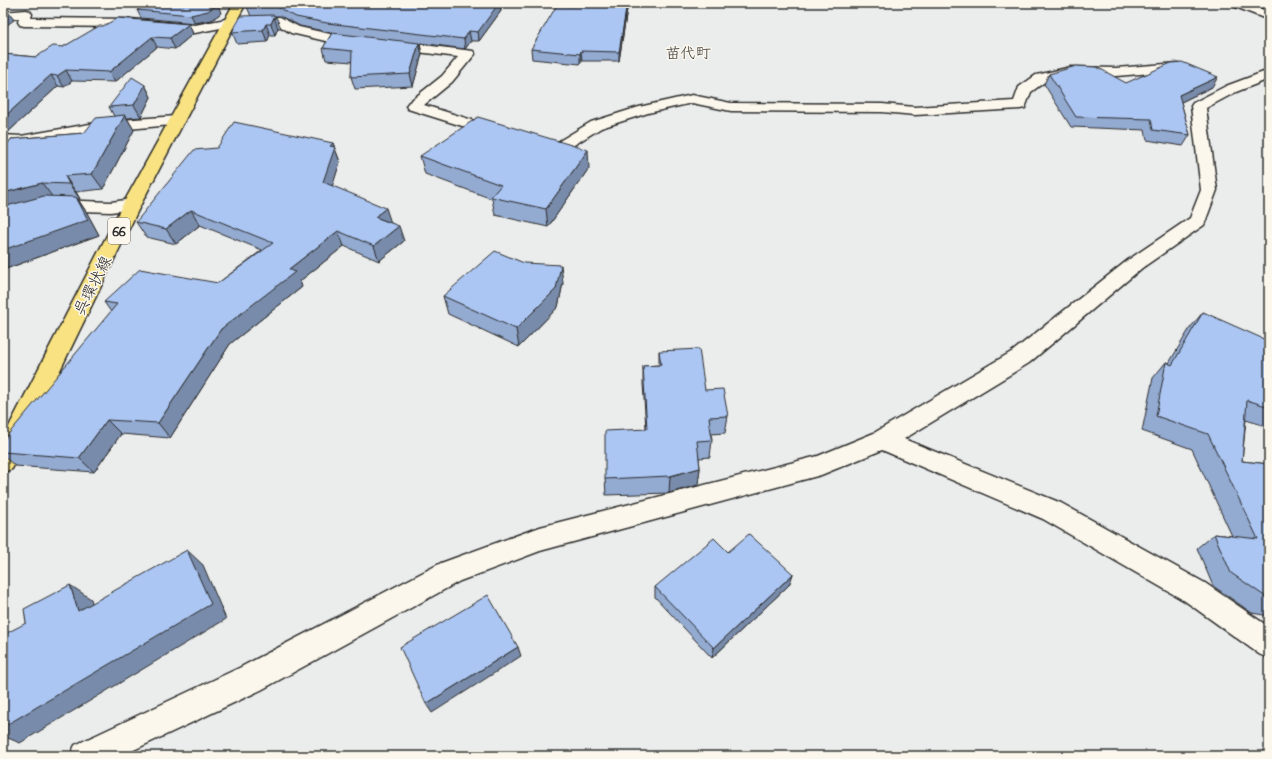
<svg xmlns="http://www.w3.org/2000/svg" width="1272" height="759" font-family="'Indie Flower','Klee One',sans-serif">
<rect width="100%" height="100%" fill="#ebeded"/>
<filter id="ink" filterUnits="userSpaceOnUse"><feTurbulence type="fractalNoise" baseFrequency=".025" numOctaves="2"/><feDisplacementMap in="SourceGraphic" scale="8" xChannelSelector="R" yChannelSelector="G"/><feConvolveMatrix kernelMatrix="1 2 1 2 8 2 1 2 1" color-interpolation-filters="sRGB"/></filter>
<g filter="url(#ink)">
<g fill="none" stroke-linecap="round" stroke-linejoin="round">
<defs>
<path id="street" d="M 1231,3 L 1247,3 L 1269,12 L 1269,20 L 1233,6 Z
M 26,10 L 30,11 L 32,14 L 31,18 L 131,19 L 195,25 L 231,18 L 280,17 L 299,27 L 330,34 L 358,37 L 363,38 L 364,41 L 363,44 L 358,45 L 330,42 L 291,33 L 278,25 L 231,26 L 195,33 L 131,27 L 24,26 L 20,25 L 18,22 L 19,18 L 3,20 L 3,12 Z
M 390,41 L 473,51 L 475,54 L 452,82 L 424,105 L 501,129 L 504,132 L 501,135 L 496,137 L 491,135 L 408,109 L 406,106 L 408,103 L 442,76 L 458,57 L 385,48 L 384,45 L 385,42 Z
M 1178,63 L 1192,68 L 1194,71 L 1192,74 L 1187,75 L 1176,71 L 1116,76 L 1071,75 L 1046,81 L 1031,92 L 1025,108 L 1020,109 L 915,115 L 882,112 L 731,111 L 692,103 L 648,113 L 601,128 L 566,150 L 545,153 L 532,149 L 530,146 L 532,143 L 538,141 L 546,143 L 556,143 L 591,122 L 639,107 L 692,95 L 731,103 L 882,104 L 915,107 L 1014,101 L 1019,87 L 1036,75 L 1041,74 L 1071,67 L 1116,68 Z
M 1269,70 L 1269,79 L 1236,92 L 1206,108 L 1217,190 L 1204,225 L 1142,268 L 1029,363 L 904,439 L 1061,503 L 1205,583 L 1269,627 L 1269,659 L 1259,654 L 1185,601 L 1043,519 L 882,450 L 821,475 L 540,551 L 460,581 L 261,690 L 121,756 L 70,756 L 75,745 L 239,668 L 441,563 L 540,527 L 818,456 L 874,433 L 1013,351 L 1128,260 L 1190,218 L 1201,190 L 1191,106 L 1193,103 L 1226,86 Z
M 177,116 L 182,118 L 185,121 L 182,124 L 107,131 L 21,146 L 3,145 L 3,135 L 21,136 L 107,121 Z
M 132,199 L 138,200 L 141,204 L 138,208 L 111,212 L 55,210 L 3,225 L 3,214 L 54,200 L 111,202 Z"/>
<path id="primary" d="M 234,3 L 246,3 L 141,204 L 12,469 L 3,472 L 3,438 L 123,204 Z"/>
</defs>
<use href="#street" stroke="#2b2b2b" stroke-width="3"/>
<use href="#primary" stroke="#2b2b2b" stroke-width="3"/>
<use href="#street" fill="#fbf7ec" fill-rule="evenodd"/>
<use href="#primary" fill="#f8e281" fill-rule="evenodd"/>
</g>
<path fill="#93aad1" stroke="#2b2b2b" d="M 249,3 L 500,5 L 501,11 L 479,41 L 471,41 L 465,49 L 420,43 L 422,54 L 413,86 L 355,89 L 351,77 L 352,62 L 326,60 L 323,48 L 332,33 L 300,26 L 280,16 L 274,16 L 276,17 L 281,28 L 278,28 L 275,35 L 270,35 L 267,42 L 237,44 L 232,32 L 251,16 L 247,7 Z
M 573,3 L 628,3 L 619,61 L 582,61 L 580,64 L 532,59 L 531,49 L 572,6 Z
M 137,10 L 221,13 L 212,20 L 195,23 L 141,18 Z
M 189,24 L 193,34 L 175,49 L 157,47 L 115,82 L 72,81 L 64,87 L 58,86 L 6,134 L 3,134 L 3,54 L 36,57 L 63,47 L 103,26 Z
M 1049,74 L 1126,83 L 1212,87 L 1181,102 L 1190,135 L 1183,146 L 1147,140 L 1145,130 L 1071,127 L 1044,84 Z
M 145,85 L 151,97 L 141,117 L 127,118 L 134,130 L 103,189 L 76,192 L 80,199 L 78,199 L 87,213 L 99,235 L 3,270 L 11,139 L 84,133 L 114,116 L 109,107 Z
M 333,143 L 340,162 L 332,186 L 391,223 L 404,241 L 379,261 L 344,246 L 300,281 L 302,287 L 230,344 L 170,438 L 121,434 L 94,472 L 15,466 L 3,456 L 3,443 L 111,312 L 104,302 L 218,283 L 262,250 L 200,225 L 176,244 L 146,237 L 136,222 Z
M 420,156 L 589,168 L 548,227 L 495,215 L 492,199 L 425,174 Z
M 563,283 L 558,307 L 519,347 L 448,314 L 443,296 Z
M 1203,312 L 1269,345 L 1269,427 L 1246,420 L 1242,461 L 1269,464 L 1269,616 L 1252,613 L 1213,586 L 1197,548 L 1214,534 L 1232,536 L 1192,449 L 1142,431 L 1153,378 L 1166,362 L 1169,363 L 1190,328 Z
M 659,351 L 705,390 L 728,416 L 725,433 L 711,434 L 712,440 L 710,457 L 699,458 L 700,468 L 698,485 L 669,493 L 606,495 L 605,479 L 646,429 L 643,384 L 643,366 L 659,365 Z
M 728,552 L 793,574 L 789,585 L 712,658 L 655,597 L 655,587 Z"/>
<path fill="#788baa" stroke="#2b2b2b" d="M 495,3 L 501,3 L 500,5 L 501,11 L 479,41 L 478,32 Z
M 627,3 L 628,3 L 619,61 L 619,52 Z
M 218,4 L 221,13 L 212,20 L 195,23 L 191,15 Z
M 6,9 L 14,20 L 3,28 L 3,12 Z
M 274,17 L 278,28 L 275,35 L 271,24 Z
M 189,24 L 193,34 L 175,49 L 170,38 Z
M 266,24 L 270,35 L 267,42 L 263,30 Z
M 469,31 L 471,41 L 465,49 L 464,39 Z
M 152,37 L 157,47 L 115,82 L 109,72 Z
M 419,43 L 422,54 L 413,86 L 410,74 Z
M 581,51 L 582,61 L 580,64 L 580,54 Z
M 66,70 L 72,81 L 64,87 L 57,76 Z
M 51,75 L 58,86 L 6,134 L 3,129 L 3,118 Z
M 1218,77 L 1212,87 L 1173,106 L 1179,95 Z
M 145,85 L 151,97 L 141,117 L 134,105 Z
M 125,115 L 134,130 L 103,189 L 92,174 Z
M 333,143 L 340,162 L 329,197 L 323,182 L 330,146 Z
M 588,150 L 589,168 L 548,227 L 546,209 Z
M 65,176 L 76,192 L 80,199 L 69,184 Z
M 42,183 L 54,199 L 3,212 L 3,193 Z
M 76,197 L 87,213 L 99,235 L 3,270 L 3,250 Z
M 386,208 L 391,223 L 375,217 Z
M 191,210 L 200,225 L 176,244 L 166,229 Z
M 399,226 L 404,241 L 379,261 L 374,246 Z
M 338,231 L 344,246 L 300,281 L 302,287 L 230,344 L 170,438 L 158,423 L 221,329 L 289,269 Z
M 561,265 L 563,283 L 558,307 L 519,347 L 516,329 Z
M 107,420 L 121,434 L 94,472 L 79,458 Z
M 700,468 L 698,485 L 669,493 L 670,476 Z
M 187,550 L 203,565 L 226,619 L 20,743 L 3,736 L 3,727 Z
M 793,574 L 789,585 L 712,658 L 714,648 Z
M 70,585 L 91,599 L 99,625 L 78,611 Z
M 518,647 L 521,656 L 432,713 L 426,704 Z"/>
<path fill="#abc6f3" stroke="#2b2b2b" d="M 149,3 L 208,3 L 218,4 L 208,11 L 191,15 L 137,10 Z
M 249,3 L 499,3 L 478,32 L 469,31 L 464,39 L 327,23 L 296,17 L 277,7 L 247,7 Z
M 573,3 L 627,3 L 619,52 L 581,51 L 580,54 L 531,49 L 557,5 L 572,6 Z
M 273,15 L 276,17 L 274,17 L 271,24 L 266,24 L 263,30 L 232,32 L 241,16 Z
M 118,18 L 189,24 L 170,38 L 152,37 L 109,72 L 66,70 L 57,76 L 51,75 L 3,118 L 3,54 L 36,57 L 53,46 L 63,47 L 99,26 L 103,26 Z
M 332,33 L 419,43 L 410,74 L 351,77 L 352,51 L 323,48 Z
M 1182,62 L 1218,77 L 1179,95 L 1190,135 L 1153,130 L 1151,119 L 1076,117 L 1049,74 L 1076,66 L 1097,67 L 1126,83 L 1171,63 Z
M 132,77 L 145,85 L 134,105 L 109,107 Z
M 125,115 L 92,174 L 65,176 L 69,184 L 42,183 L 3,193 L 3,151 L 11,139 L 84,133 L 96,118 Z
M 478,117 L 588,150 L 546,209 L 491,197 L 501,185 L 420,156 Z
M 234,122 L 333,143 L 330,146 L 335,147 L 323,182 L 386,208 L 375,217 L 399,226 L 374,246 L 338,231 L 289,269 L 295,272 L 221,329 L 158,423 L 107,420 L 79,458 L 3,452 L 3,443 L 6,437 L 117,304 L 104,302 L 140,269 L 218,283 L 273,243 L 191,210 L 166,229 L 136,222 L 194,150 L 217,148 Z
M 44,196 L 76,197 L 88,220 L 3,250 L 3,207 Z
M 495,251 L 524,263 L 561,265 L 556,289 L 516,329 L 443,296 Z
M 1203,312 L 1266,340 L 1264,343 L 1269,345 L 1269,407 L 1247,400 L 1242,461 L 1269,464 L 1269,599 L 1231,573 L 1214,534 L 1258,539 L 1208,434 L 1156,416 L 1166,362 L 1172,365 Z
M 699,349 L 705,390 L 723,389 L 728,416 L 709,417 L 712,440 L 697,441 L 700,468 L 670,476 L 605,479 L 605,431 L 647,429 L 643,366 L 661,365 L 659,351 Z
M 749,534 L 793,574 L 714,648 L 655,587 L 714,538 L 728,552 Z
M 187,550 L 211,604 L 3,727 L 3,635 L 26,623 L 24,609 L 70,585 L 78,611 Z
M 488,595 L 518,647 L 426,704 L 400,647 Z"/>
</g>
<g text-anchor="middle" stroke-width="3" stroke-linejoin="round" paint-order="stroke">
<g font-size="15" fill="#2b2b2b" stroke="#fbf7ec">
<text x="688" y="58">苗代町</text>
</g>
<rect fill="#fbf7ec" stroke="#696865" stroke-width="1" x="108" y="218" width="22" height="26" rx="3"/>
<g font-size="15" font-weight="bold" fill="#2b2b2b">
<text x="119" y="236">66</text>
</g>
<g font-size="16" fill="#2b2b2b" stroke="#fbf7ec">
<text transform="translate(92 285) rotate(-63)" y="6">呉環状線</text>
</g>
</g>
<rect width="1272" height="759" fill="none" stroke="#fbf7ec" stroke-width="16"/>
<rect x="8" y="8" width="1256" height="743" fill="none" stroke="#2b2b2b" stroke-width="1.5" filter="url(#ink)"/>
</svg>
